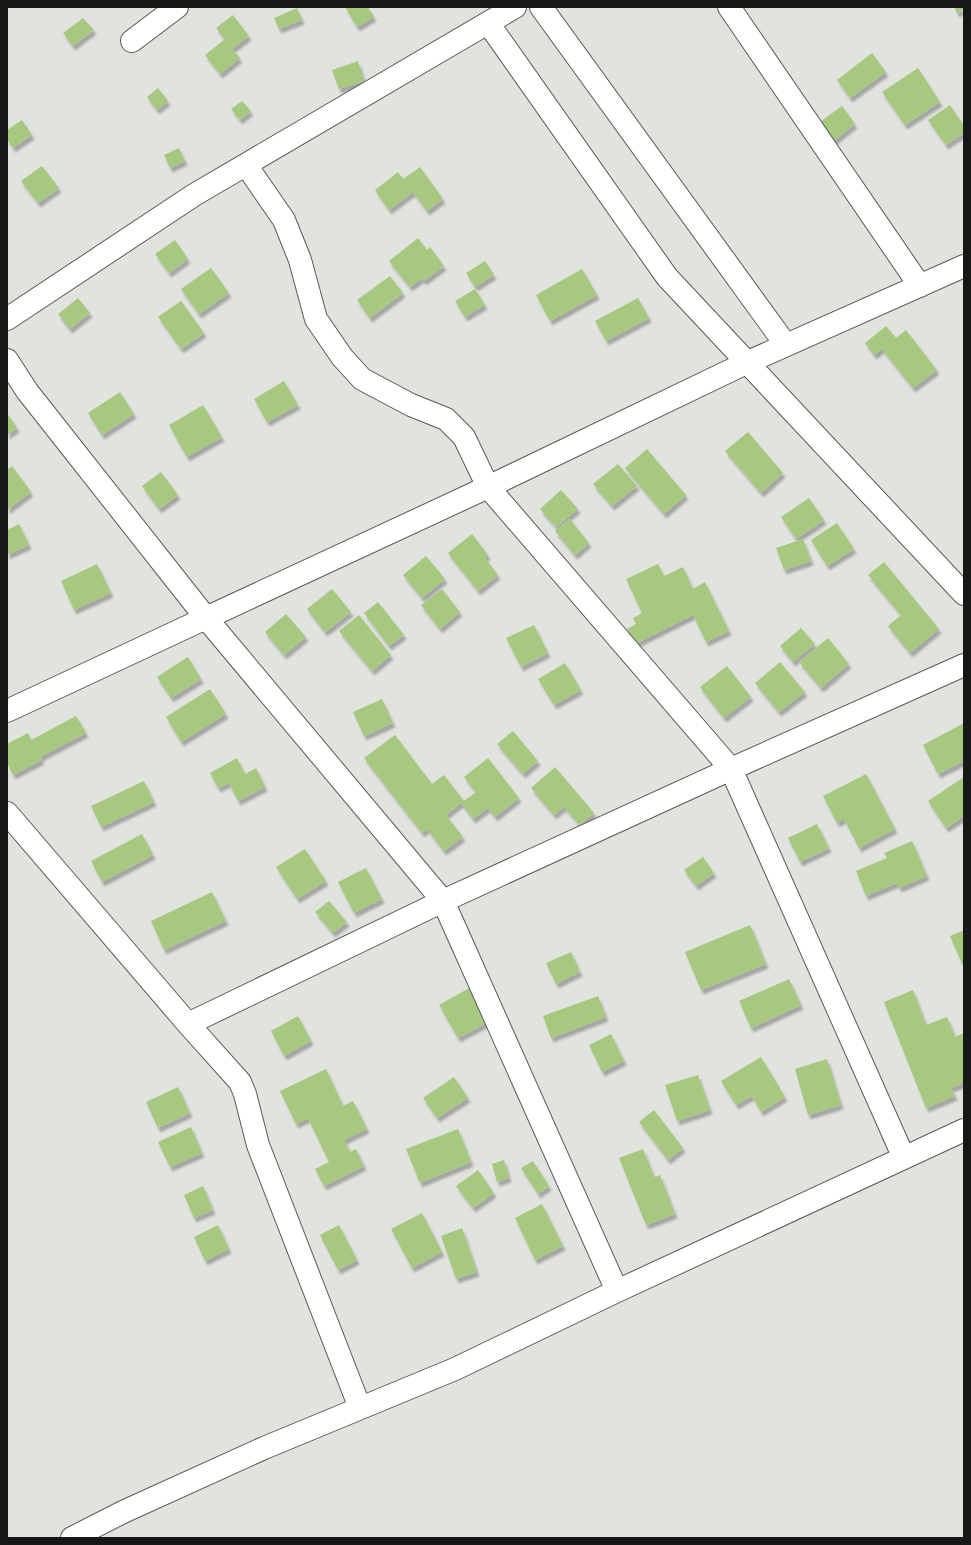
<svg xmlns="http://www.w3.org/2000/svg" width="971" height="1545" font-family="'DM Sans',sans-serif">
<defs>
<filter id="shadow"><feDropShadow dx="2.5" dy="4.5" stdDeviation="1" flood-color="#0004"/></filter>
</defs>
<rect width="100%" height="100%" fill="#e1e3df"/>
<path fill="#a7c87f" filter="url(#shadow)" d="M 345,7 L 368,7 L 374,17 L 357,27 Z
M 954,7 L 964,7 L 964,9 L 957,13 Z
M 297,8 L 302,20 L 279,29 L 274,18 Z
M 233,15 L 249,36 L 232,49 L 240,58 L 220,74 L 205,55 L 225,39 L 216,28 Z
M 83,18 L 94,30 L 73,46 L 63,33 Z
M 872,53 L 886,72 L 850,98 L 837,80 Z
M 358,61 L 364,81 L 339,89 L 332,70 Z
M 918,68 L 940,102 L 905,125 L 882,92 Z
M 158,88 L 168,101 L 157,110 L 147,97 Z
M 242,101 L 251,111 L 240,120 L 231,109 Z
M 950,105 L 964,126 L 964,133 L 946,145 L 928,120 Z
M 842,106 L 855,124 L 831,143 L 817,124 Z
M 22,120 L 32,135 L 13,148 L 7,139 L 7,130 Z
M 179,148 L 185,161 L 170,168 L 164,155 Z
M 42,166 L 59,188 L 38,203 L 21,181 Z
M 420,167 L 443,199 L 427,211 L 413,192 L 389,210 L 375,190 L 398,172 L 403,179 Z
M 418,238 L 427,250 L 430,247 L 444,266 L 424,281 L 422,278 L 410,287 L 389,261 Z
M 175,240 L 188,259 L 169,273 L 155,254 Z
M 485,261 L 494,275 L 475,287 L 466,273 Z
M 211,268 L 229,293 L 199,314 L 181,289 Z
M 582,269 L 597,295 L 550,321 L 536,295 Z
M 390,276 L 403,293 L 370,318 L 357,300 Z
M 475,289 L 485,305 L 465,317 L 455,301 Z
M 78,298 L 90,313 L 70,329 L 58,314 Z
M 638,298 L 649,318 L 606,341 L 595,321 Z
M 181,301 L 204,333 L 181,349 L 158,317 Z
M 886,326 L 896,338 L 906,330 L 937,370 L 913,388 L 882,349 L 874,355 L 865,343 Z
M 284,381 L 298,405 L 267,422 L 254,399 Z
M 120,392 L 134,414 L 102,435 L 88,413 Z
M 203,405 L 222,437 L 187,457 L 169,425 Z
M 7,413 L 17,428 L 7,435 Z
M 748,432 L 783,473 L 761,493 L 725,451 Z
M 647,449 L 686,495 L 664,514 L 625,468 Z
M 618,464 L 637,486 L 612,506 L 593,484 Z
M 12,466 L 31,492 L 7,510 L 7,470 Z
M 161,472 L 178,495 L 159,509 L 142,486 Z
M 561,490 L 578,509 L 556,527 L 540,509 Z
M 809,498 L 824,520 L 796,539 L 781,517 Z
M 570,519 L 589,543 L 575,555 L 555,531 Z
M 837,523 L 854,549 L 827,566 L 811,540 Z
M 19,524 L 29,545 L 7,555 L 7,530 Z
M 472,534 L 488,555 L 485,558 L 498,575 L 478,591 L 448,553 Z
M 803,539 L 811,561 L 784,570 L 776,548 Z
M 426,556 L 445,579 L 422,598 L 403,575 Z
M 884,562 L 939,629 L 910,653 L 888,626 L 901,615 L 868,575 Z
M 97,564 L 111,593 L 74,610 L 61,581 Z
M 658,564 L 664,576 L 683,567 L 693,589 L 705,582 L 729,631 L 706,642 L 693,615 L 635,644 L 627,629 L 636,624 L 633,618 L 642,613 L 626,579 Z
M 332,589 L 351,612 L 325,632 L 307,609 Z
M 442,589 L 460,612 L 440,629 L 421,605 Z
M 378,602 L 404,635 L 389,646 L 364,613 Z
M 286,614 L 306,637 L 284,655 L 265,632 Z
M 359,615 L 391,655 L 372,671 L 339,631 Z
M 534,625 L 548,653 L 521,667 L 506,638 Z
M 801,628 L 815,644 L 793,662 L 780,646 Z
M 828,638 L 849,664 L 821,688 L 799,662 Z
M 188,657 L 201,679 L 171,698 L 157,677 Z
M 780,662 L 805,692 L 779,712 L 755,683 Z
M 565,663 L 581,690 L 554,705 L 538,679 Z
M 727,666 L 751,697 L 724,718 L 700,687 Z
M 210,689 L 226,714 L 181,742 L 166,717 Z
M 382,699 L 393,723 L 364,736 L 353,712 Z
M 76,716 L 86,733 L 40,757 L 42,760 L 13,775 L 7,762 L 7,744 L 28,733 L 31,740 Z
M 964,723 L 964,761 L 938,774 L 923,745 Z
M 513,731 L 538,761 L 523,774 L 497,744 Z
M 395,735 L 432,784 L 444,775 L 464,801 L 476,792 L 464,777 L 488,758 L 519,798 L 495,817 L 488,808 L 473,819 L 461,803 L 446,815 L 463,837 L 444,851 L 427,829 L 422,833 L 364,758 Z
M 237,758 L 245,774 L 256,768 L 265,787 L 238,801 L 229,783 L 218,788 L 210,773 Z
M 555,767 L 594,813 L 580,825 L 564,807 L 554,815 L 531,788 Z
M 866,774 L 895,829 L 859,848 L 844,819 L 837,823 L 823,796 Z
M 964,777 L 964,816 L 946,828 L 928,801 Z
M 144,781 L 154,802 L 101,827 L 91,806 Z
M 817,824 L 829,848 L 800,862 L 788,838 Z
M 142,834 L 153,855 L 102,882 L 91,861 Z
M 912,841 L 927,876 L 899,888 L 897,883 L 866,896 L 856,871 L 887,858 L 884,853 Z
M 305,849 L 326,881 L 297,899 L 276,867 Z
M 703,857 L 714,873 L 696,886 L 684,870 Z
M 366,868 L 382,899 L 354,913 L 338,882 Z
M 212,892 L 226,921 L 164,950 L 151,921 Z
M 329,901 L 347,922 L 333,933 L 315,912 Z
M 750,925 L 766,964 L 701,990 L 685,952 Z
M 964,930 L 964,968 L 950,936 Z
M 571,952 L 580,972 L 556,984 L 546,963 Z
M 789,979 L 801,1005 L 751,1028 L 739,1001 Z
M 471,987 L 490,1021 L 458,1038 L 439,1005 Z
M 913,990 L 926,1025 L 947,1017 L 955,1037 L 964,1033 L 964,1083 L 951,1088 L 955,1096 L 926,1108 L 884,1002 Z
M 598,996 L 606,1017 L 551,1038 L 543,1016 Z
M 298,1016 L 311,1041 L 284,1056 L 271,1031 Z
M 611,1034 L 624,1061 L 602,1072 L 589,1045 Z
M 761,1057 L 785,1097 L 761,1112 L 752,1096 L 736,1105 L 721,1081 Z
M 827,1059 L 841,1105 L 808,1115 L 795,1069 Z
M 326,1069 L 343,1106 L 353,1101 L 367,1129 L 344,1140 L 350,1152 L 356,1149 L 364,1166 L 324,1186 L 315,1169 L 329,1162 L 308,1118 L 296,1124 L 280,1091 Z
M 698,1075 L 710,1110 L 677,1121 L 665,1085 Z
M 454,1077 L 468,1098 L 437,1118 L 423,1098 Z
M 178,1087 L 190,1113 L 158,1128 L 146,1102 Z
M 654,1110 L 683,1148 L 668,1160 L 639,1122 Z
M 191,1127 L 202,1153 L 170,1167 L 158,1142 Z
M 458,1129 L 471,1162 L 420,1183 L 406,1149 Z
M 643,1149 L 654,1177 L 660,1175 L 675,1214 L 646,1225 L 619,1158 Z
M 504,1160 L 509,1178 L 497,1182 L 492,1164 Z
M 533,1161 L 549,1186 L 538,1194 L 521,1168 Z
M 478,1170 L 494,1193 L 473,1208 L 456,1186 Z
M 203,1186 L 213,1210 L 194,1218 L 184,1195 Z
M 542,1204 L 563,1246 L 535,1260 L 515,1218 Z
M 422,1213 L 442,1252 L 412,1268 L 391,1229 Z
M 218,1225 L 229,1249 L 205,1261 L 194,1237 Z
M 339,1225 L 357,1260 L 338,1270 L 320,1235 Z
M 462,1228 L 477,1272 L 456,1279 L 441,1236 Z"/>
<g fill="none" stroke-linecap="round" stroke-linejoin="round">
<defs>
<path id="minor" d="M 541,7 L 786,345
M 729,7 L 920,286
M 488,23 L 667,277 L 964,594
M 132,41 L 177,7
M 246,165 L 284,220 L 300,260 L 316,319 L 342,357 L 362,379 L 411,405 L 446,419 L 464,437 L 488,487 L 731,769 L 904,1158
M 7,319 L 194,195 L 515,7
M 7,360 L 27,391 L 206,618 L 7,711
M 7,813 L 188,1024 L 240,1082 L 245,1094 L 258,1145 L 360,1408
M 188,1024 L 443,901 L 731,769 L 964,665
M 617,1291 L 443,901 L 206,618 L 488,487 L 746,363 L 964,266
M 72,1538 L 123,1512 L 264,1448 L 455,1369 L 617,1291 L 964,1130"/>
</defs>
<use href="#minor" stroke="#585a56" stroke-width="24"/>
<use href="#minor" stroke="#fff" stroke-width="22"/>
</g>
<rect width="971" height="1545" fill="none" stroke="#171816" stroke-width="16"/>
</svg>
